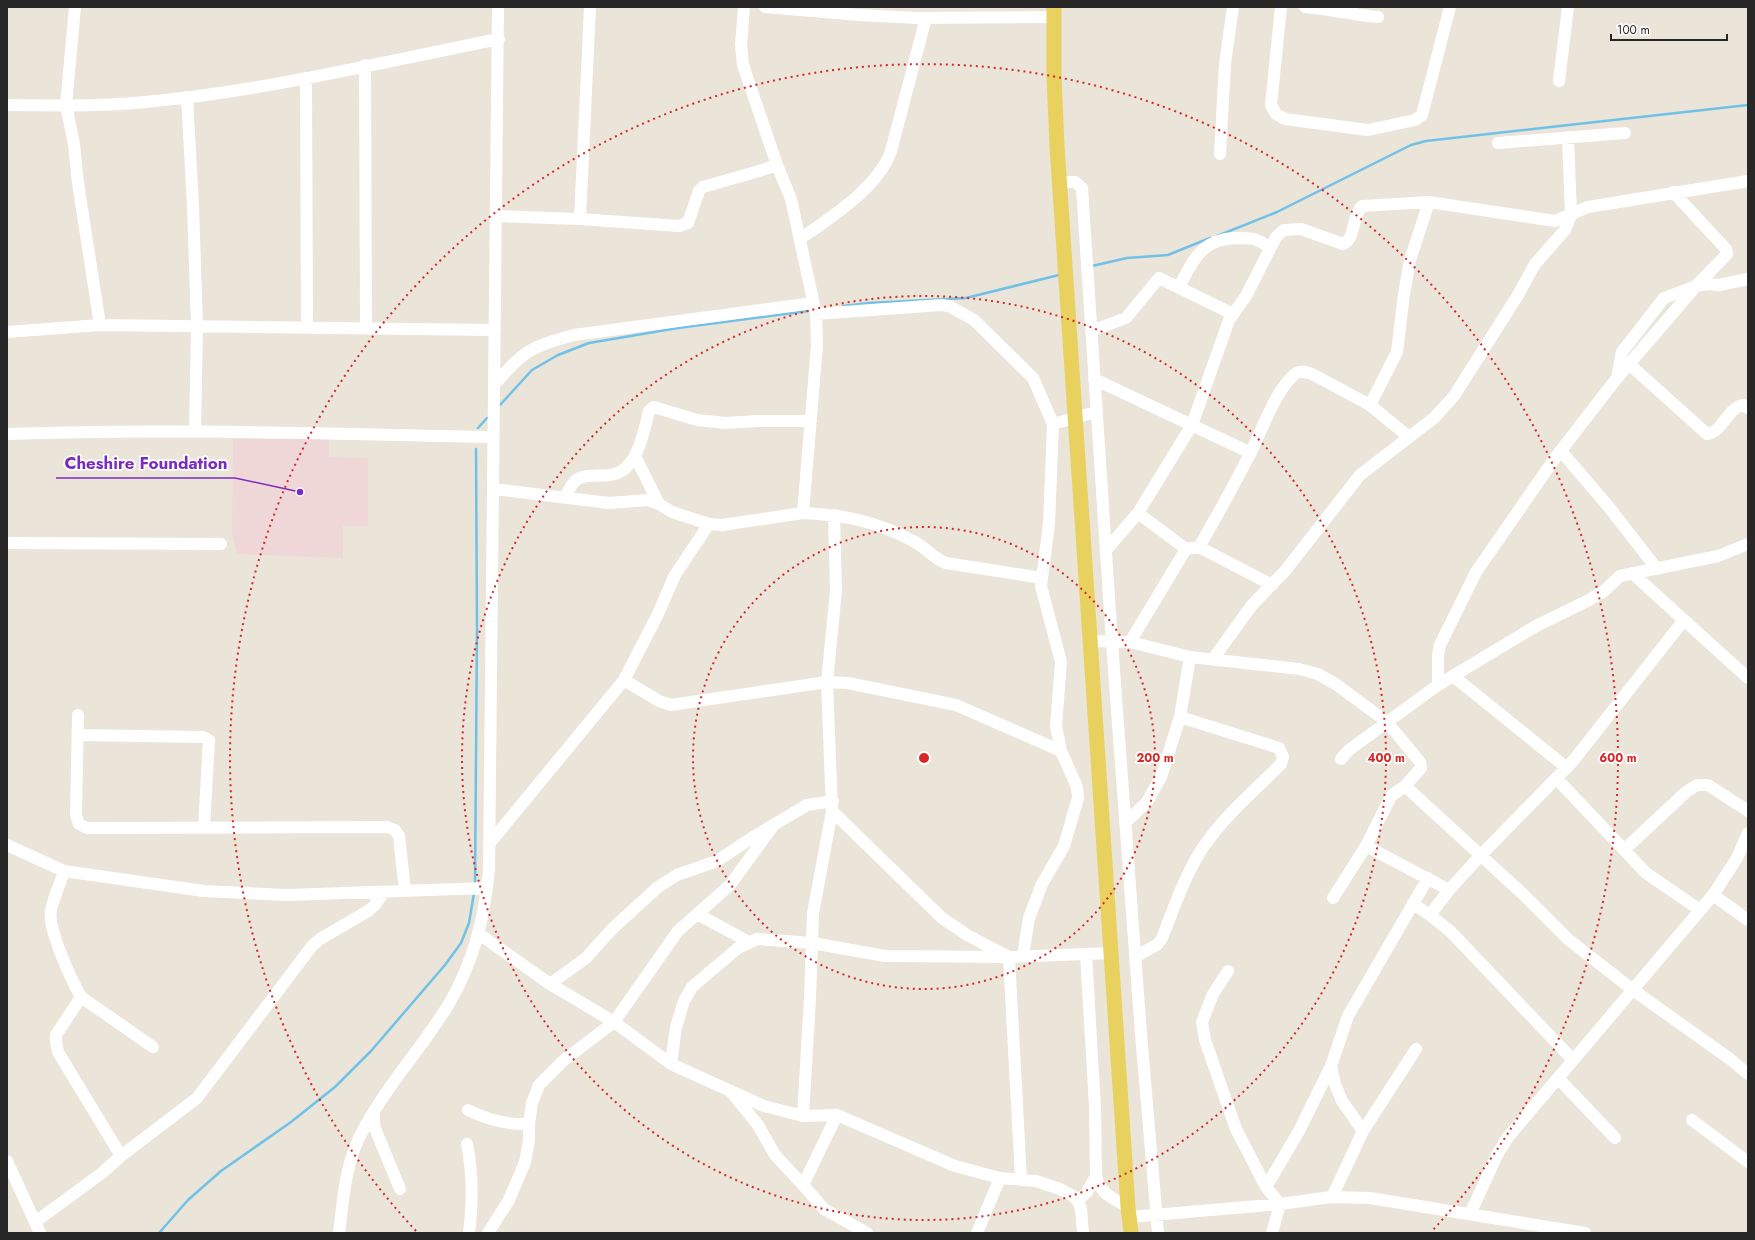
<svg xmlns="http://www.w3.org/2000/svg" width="1755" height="1240" font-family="Jost,sans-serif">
<rect width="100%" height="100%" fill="#eae4d9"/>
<path fill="#f0d7d7" d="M 233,439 L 329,439 L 329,457 L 368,458 L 368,526 L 343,526 L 343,558 L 237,554 L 232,533 Z"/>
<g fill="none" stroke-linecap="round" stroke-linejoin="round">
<path stroke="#70c1e8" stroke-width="2.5" d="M 1217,236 L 1277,212 L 1411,145 L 1426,141 L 1748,105
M 1092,266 L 1127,258 L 1168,255 L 1210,238
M 843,306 L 869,303 L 966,298 L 1059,275
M 500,405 L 532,370 L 558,355 L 589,343 L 678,328 L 808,311
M 478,428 L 487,418
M 475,886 L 477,627 L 476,449
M 159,1233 L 188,1200 L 221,1171 L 291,1122 L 335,1087 L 371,1051 L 445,965 L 461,943 L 469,923 L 474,893"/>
<path stroke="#fff" stroke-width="12" d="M 75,7 L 66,105 L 74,144 L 78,183 L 100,325
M 765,7 L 859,15 L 917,18 L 1054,17
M 1281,7 L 1271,105 L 1276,114 L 1285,119 L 1368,130 L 1415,120 L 1422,115 L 1450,7
M 1305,7 C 1330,9 1353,15 1378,17
M 365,65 L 366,327
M 306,78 L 307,326
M 1559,81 L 1568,7
M 187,97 L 193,206 L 197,326 L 195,431
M 7,105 C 49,105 92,107 134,103 C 257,93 378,63 499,39
M 1498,143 L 1625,133
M 1220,154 L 1225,64 L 1233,7
M 1059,182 L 1075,182 L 1082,188 L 1112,643 L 1141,1034 L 1158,1233
M 496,216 L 580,219 L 679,226 L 688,223 L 699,191 L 703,187 L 759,171 L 777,165
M 580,219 L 590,7
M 800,239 C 830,218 879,187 891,151 L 926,18
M 1179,287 C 1194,259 1201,239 1237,238 C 1252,238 1256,238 1269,247
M 816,314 L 941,305 L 949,306 L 974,320 L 1033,378 L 1053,424 L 1049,524 L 1041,586 L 1061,662 L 1056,726 L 1061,751 L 1077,787 L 1078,798 L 1064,846 L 1042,884 L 1029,918 L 1023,956
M 1091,331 L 1126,318 L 1159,278 L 1233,314
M 7,332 L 100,325 L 495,330
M 1629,364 L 1707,434 C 1722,433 1727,408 1743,405 L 1748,408
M 1617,378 L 1622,352 L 1664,298 L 1696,286 L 1708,284 L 1719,285 L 1748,279
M 1094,379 L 1251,453
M 494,385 C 524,351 529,347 574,335 L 813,303
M 1370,405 L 1397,352 L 1404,294 L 1410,260 L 1429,202
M 1053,424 L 1096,412
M 7,434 C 169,428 331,434 493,437
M 1561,451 L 1608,506 L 1657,569
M 635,456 L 659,504
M 493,489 L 609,503 L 648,500 L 659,504 L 672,512 L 709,524
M 565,497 C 568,492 571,485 575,481 C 585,472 603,478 615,474 C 638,467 644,431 649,411 L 654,407 L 697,420 L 725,423 L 758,421 L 811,421
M 803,513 C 844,515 876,521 913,541 C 926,547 932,558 946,563 L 1042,578
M 1138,513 L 1186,549
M 7,543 L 221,544
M 1106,550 L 1138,513 L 1192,425 L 1229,320 L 1246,296 L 1276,237 L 1284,230 L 1301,229 L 1343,244 C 1356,239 1352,215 1362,206 L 1429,202 L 1555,221 L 1588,207 L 1748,181
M 1632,573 L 1748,678
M 1272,585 L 1199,547 C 1217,516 1234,485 1250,454 C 1261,432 1276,389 1295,374 C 1300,370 1306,372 1312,374 L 1370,405 L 1409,437
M 1090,641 L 1130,642 L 1190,657 L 1299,669 L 1318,674 L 1337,685 L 1387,722 L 1420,762 L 1421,768 L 1405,786 L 1391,796 L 1366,846
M 1130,642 L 1186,549 L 1199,547
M 1213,659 L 1252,605 L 1285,571 L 1360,475 L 1434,418 L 1454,396 L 1518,295 L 1535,264 L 1565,230 L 1571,215 L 1568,137
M 1453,676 L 1567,768
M 624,680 L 659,701 L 671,705 L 827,682 L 848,683 L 956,705 L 1061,751
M 1438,685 L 1438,655 L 1440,645 L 1476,572 L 1555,458 L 1617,378 L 1696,286 L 1727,254 L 1726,249 L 1673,192
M 78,715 L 76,815 L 79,824 L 87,828 L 387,827 L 395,830 L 399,836 L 405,891
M 78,735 L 203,737 L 209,740 L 204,827
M 1341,759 L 1349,750 L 1438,685 L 1536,626 L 1589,600 L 1604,591 L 1620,576 L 1718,556 L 1748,544
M 1556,778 L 1646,873 L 1700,910
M 1405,786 L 1524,895 L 1569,940 L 1633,990 L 1730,1059 L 1748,1074
M 832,811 L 942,918 L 967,935 L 1009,957 L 1021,1179
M 1125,823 L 1147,802 L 1161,777 L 1180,717 L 1190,657
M 489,844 L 624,680 L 657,616 L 675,575 L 709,524 L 722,525 L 803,513 L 817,345 L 816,314 L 791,199 L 777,165 L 743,65 L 741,45 L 744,7
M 7,845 L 64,871 L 204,891 L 287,895 L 487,888
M 1624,850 L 1686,792 L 1697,785 L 1708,785 L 1748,811
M 64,871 C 60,884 54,897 51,910 C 47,928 72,981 81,997 L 56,1035 L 56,1042 L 58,1052 L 121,1156
M 1713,895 L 1748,920
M 1333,898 L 1366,846 L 1449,890
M 1413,904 L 1430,915 L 1451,932 L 1573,1060
M 697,914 L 749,942
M 1430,915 L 1449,890 L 1481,855 L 1573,761 L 1684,620
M 479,934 L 550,984 L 614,1022 L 671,1064 L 764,1106 L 803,1116 L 837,1115 L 955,1166 L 1000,1178 L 1036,1181 L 1060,1189 L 1073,1196 L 1078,1201 L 1081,1209 L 1083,1233
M 1086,954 L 1095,1107 L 1096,1176 C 1100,1194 1113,1198 1128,1207
M 1135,957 L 1158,944 L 1162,938 C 1174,908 1184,877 1202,849 C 1223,817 1254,791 1281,764 L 1283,757 L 1279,748 L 1180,717
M 1228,971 L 1213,994 L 1202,1022 L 1205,1040 L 1236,1129 L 1266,1187 L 1280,1204 L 1272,1233
M 550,984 L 586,958 L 612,929 L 658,887 L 677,875 L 717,861 L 750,839 L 807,805 L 833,801
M 81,997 L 153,1047
M 671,1064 L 676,1027 L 684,1001 L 692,987 L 738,948 L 757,939 L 812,943 L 885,956 L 1009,957 L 1112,953
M 1558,1078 L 1615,1138
M 732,1093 L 758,1125 L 775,1155 L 803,1185
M 468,1110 C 488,1120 507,1125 529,1124
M 374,1111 L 374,1126 L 400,1189
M 837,1115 L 803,1185 L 824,1209 L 867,1233
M 803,1116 L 810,998 L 813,913 L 832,811 L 827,682 L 836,591 L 834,515
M 1692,1120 L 1748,1162
M 1363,1131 L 1416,1049
M 467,1144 C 473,1174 473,1203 469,1233
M 7,1161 L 40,1233
M 1266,1187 L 1299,1131 L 1331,1066
M 1332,1197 L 1363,1131 L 1342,1101 L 1335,1084 L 1331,1066 L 1348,1016 L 1428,878
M 1078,1201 L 1087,1192 L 1096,1176
M 1470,1214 L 1497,1155 L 1508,1137 L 1713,895 L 1737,858 L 1748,833
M 1130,1217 L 1280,1204 L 1332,1197 L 1370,1198 L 1585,1233
M 35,1222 L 102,1173 L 121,1156 L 197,1098 L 312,946 L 320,939 L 368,911 L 374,906 L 384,892
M 339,1233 C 343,1202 345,1167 359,1138 C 383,1089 422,1049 450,1002 C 474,961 485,916 489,869 L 498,7
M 488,1233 L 509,1200 L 525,1162 L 529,1141 L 529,1124 L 532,1103 L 539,1085 L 563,1061 L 614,1022 L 678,931 L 730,885 L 773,826
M 977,1233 L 1000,1178"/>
<path stroke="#e9d15f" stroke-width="15" d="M 1054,7 L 1054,76 L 1057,146 L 1128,1207 L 1131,1233"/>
</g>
<g fill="none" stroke="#d62828" stroke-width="2" stroke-dasharray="2 4">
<circle cx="924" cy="758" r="231"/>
<circle cx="924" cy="758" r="462"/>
<path d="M416 1231A694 694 0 1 1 1432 1231"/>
</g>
<circle cx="924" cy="758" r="6" fill="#d62828" stroke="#fff" stroke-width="2"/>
<g font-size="12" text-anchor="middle" font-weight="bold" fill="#d62828" stroke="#fff" stroke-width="3.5" stroke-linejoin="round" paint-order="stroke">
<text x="1155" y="762">200 m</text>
<text x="1386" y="762">400 m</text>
<text x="1618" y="762">600 m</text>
</g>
<path fill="none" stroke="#7b2cbf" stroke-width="1.5" d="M300 492L235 478H56"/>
<circle fill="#7b2cbf" stroke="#fff" stroke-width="1.5" cx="300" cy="492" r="4"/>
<g font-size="17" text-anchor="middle" font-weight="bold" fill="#7b2cbf" stroke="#fff" stroke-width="3.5" stroke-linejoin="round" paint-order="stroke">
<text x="146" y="469">Cheshire Foundation</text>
</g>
<rect width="1755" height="1240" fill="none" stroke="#272727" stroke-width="16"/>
<path d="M1611 34v6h116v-6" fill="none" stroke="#272727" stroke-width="2"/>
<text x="1617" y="34" font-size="12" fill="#272727" stroke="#ffffff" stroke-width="3" paint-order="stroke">100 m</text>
</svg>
